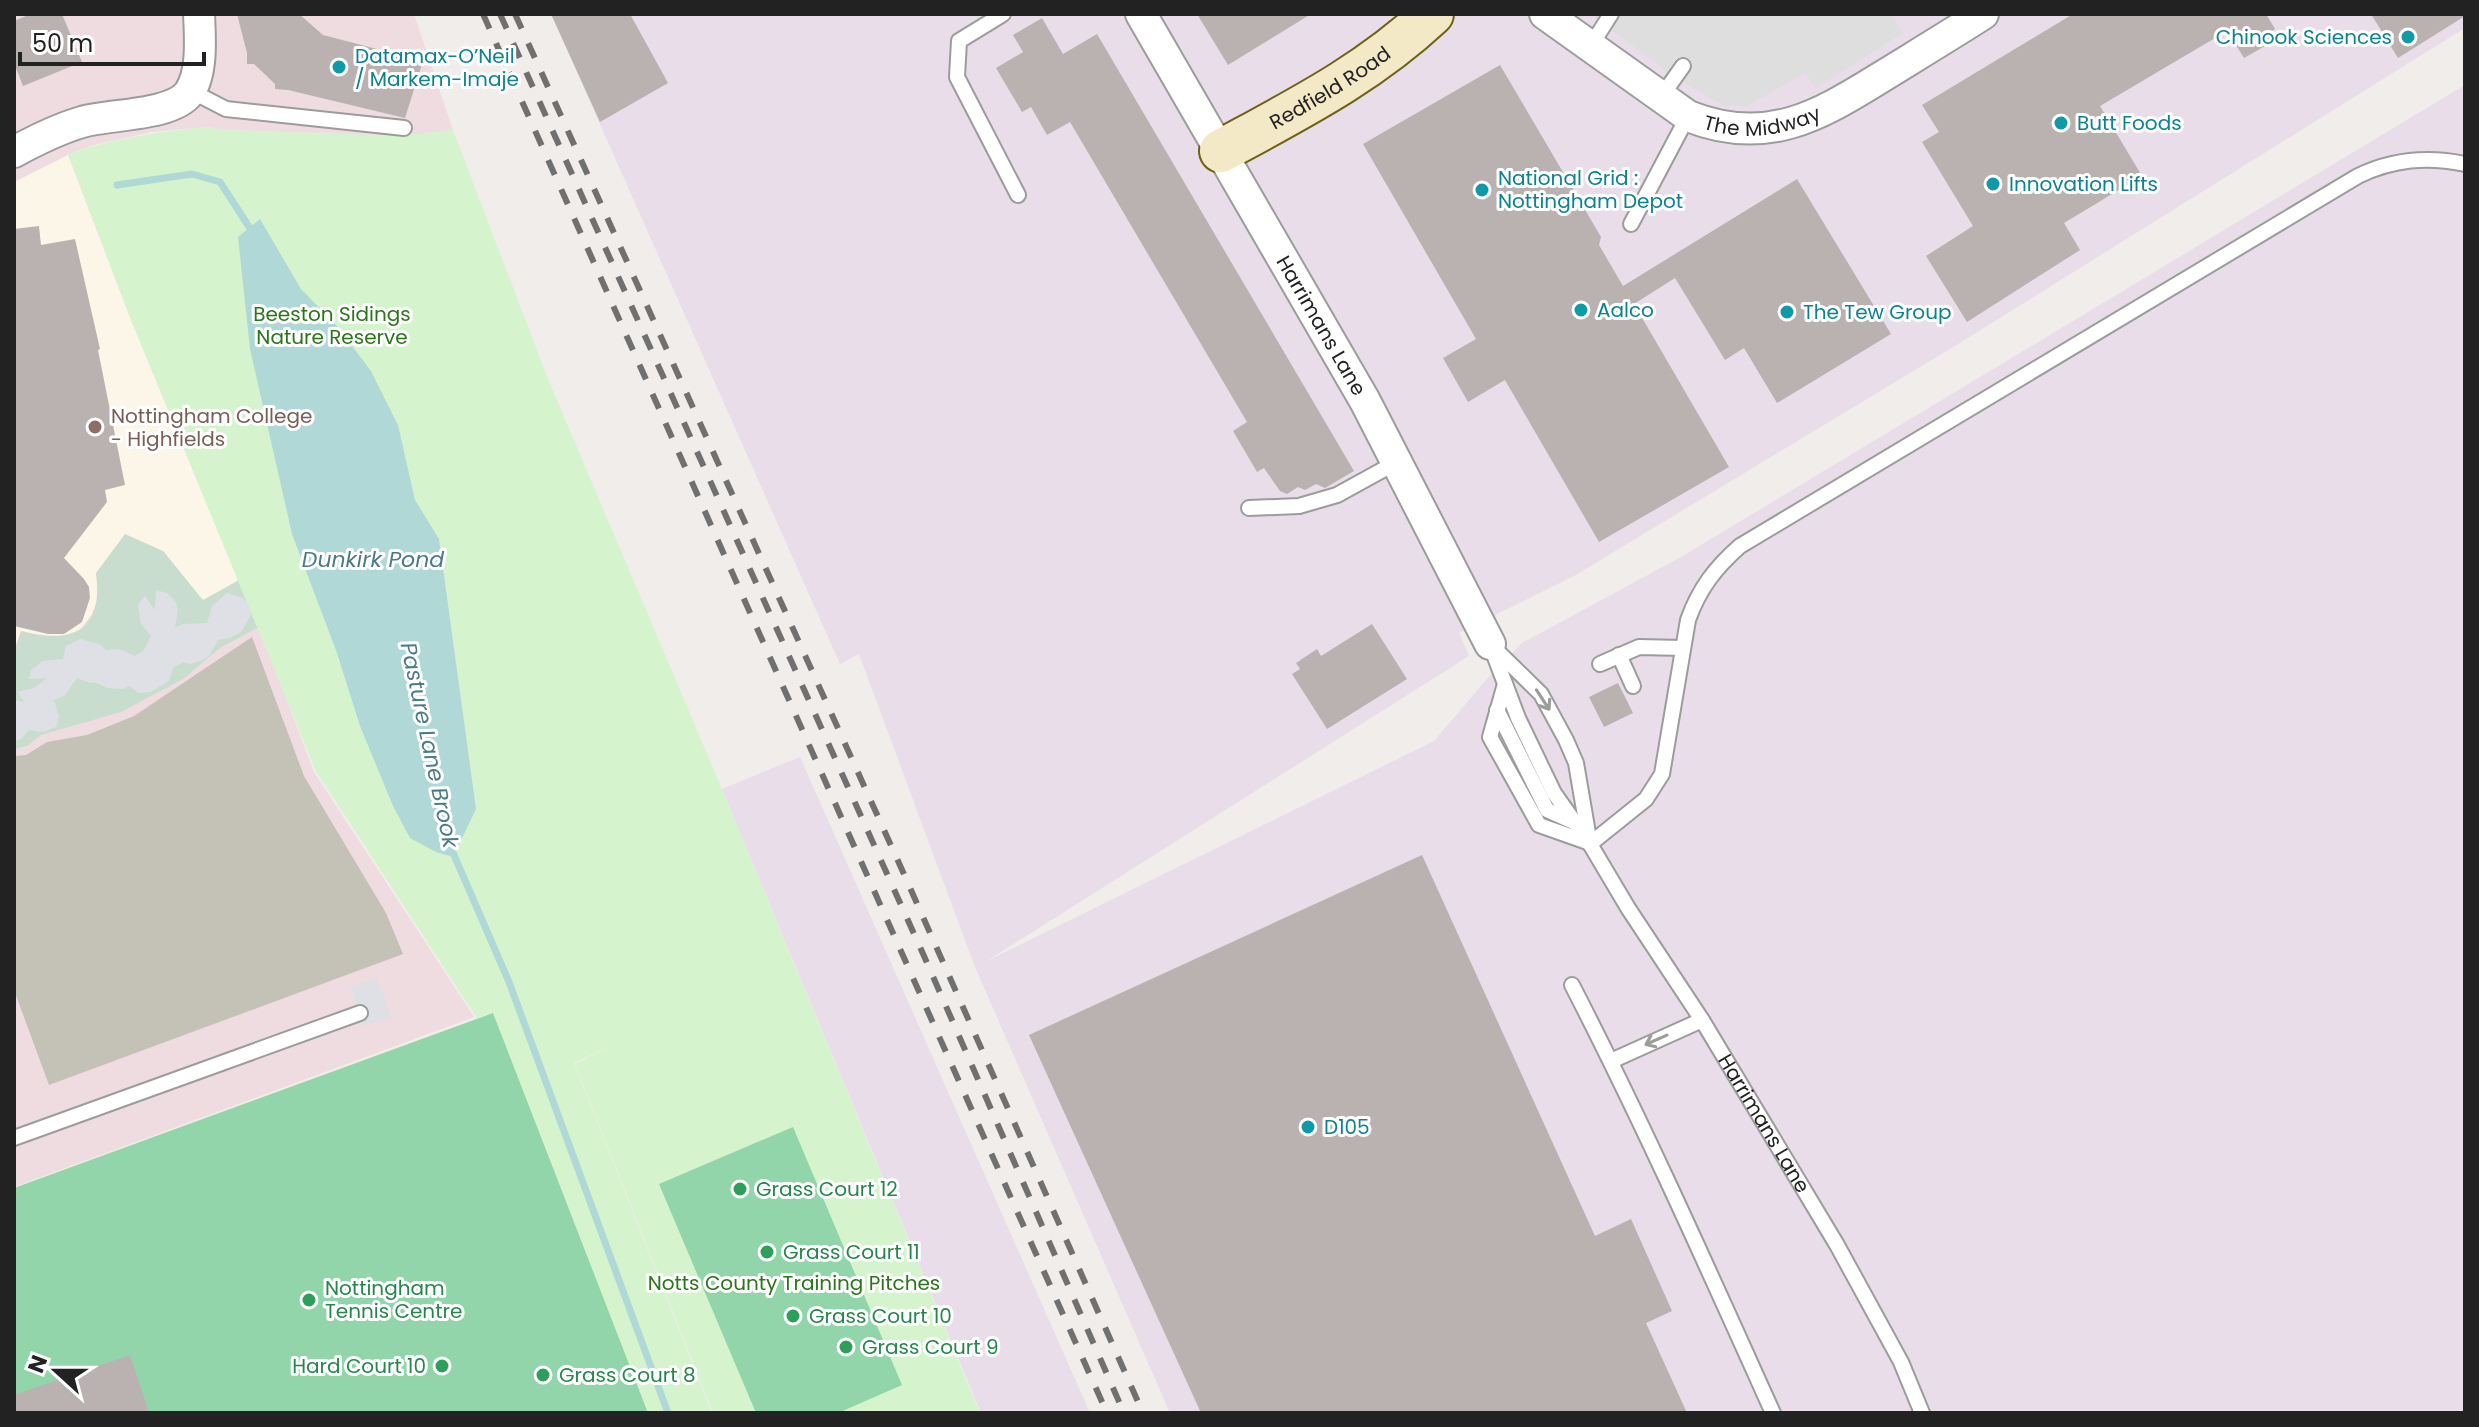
<svg xmlns="http://www.w3.org/2000/svg" width="2479" height="1427" font-family="Poppins,sans-serif">
<rect width="100%" height="100%" fill="#f1edea"/>
<path fill="#efdce0" d="M 14,14 L 414,14 L 453,130 L 402,136 L 225,130 L 207,127 L 152,132 L 94,145 L 69,154 L 131,320 L 261,632 L 314,772 L 474,1017 L 14,1187 Z"/>
<path fill="#e8dde9" d="M 551,14 L 2465,14 L 2465,28 L 1958,344 L 1574,576 L 1459,633 L 1469,656 L 985,962 L 1434,741 L 1486,680 L 1522,643 L 1681,557 L 2465,85 L 2465,1413 L 1170,1413 L 975,967 L 859,654 L 840,664 Z
M 800,757 L 1090,1413 L 981,1413 L 722,789 Z"/>
<path fill="#fcf6e8" d="M 68,155 L 131,320 L 239,580 L 203,601 L 163,551 L 96,573 L 99,596 L 92,614 L 80,630 L 62,637 L 44,637 L 21,631 L 14,652 L 14,182 Z"/>
<path fill="#c4c1b6" d="M 252,637 L 304,776 L 386,913 L 403,954 L 49,1085 L 14,990 L 14,756 L 26,755 L 47,742 L 87,735 L 134,716 Z"/>
<path fill="#c9ddce" d="M 125,534 L 163,551 L 203,600 L 239,580 L 259,627 L 220,648 L 183,679 L 121,712 L 41,735 L 27,746 L 14,749 L 14,652 L 21,631 C 71,644 104,632 96,573 Z"/>
<path fill="#d5f4ce" d="M 207,127 L 225,130 L 402,136 L 453,130 L 548,379 L 722,789 L 980,1413 L 713,1413 L 575,1064 L 612,1045 L 574,1063 L 712,1413 L 648,1413 L 493,1013 L 477,1018 L 316,771 L 131,320 L 68,154 C 114,138 159,132 207,127 Z"/>
<path fill="#92d5aa" d="M 493,1013 L 648,1413 L 14,1413 L 14,1188 Z
M 793,1127 L 902,1385 L 838,1413 L 756,1413 L 659,1184 Z"/>
<path fill="#dedede" d="M 1590,14 L 1891,14 L 1903,33 L 1816,88 L 1805,73 L 1747,106 L 1724,106 L 1676,78 Z"/>
<path fill="#dee0e6" d="M 156,590 L 167,593 L 176,602 L 178,610 L 175,628 L 183,624 L 207,623 L 212,606 L 227,593 L 243,598 L 248,604 L 251,615 L 241,632 L 229,638 L 218,640 L 209,656 L 203,660 L 190,664 L 183,662 L 173,668 L 169,681 L 151,692 L 139,693 L 129,686 L 123,689 L 107,688 L 95,682 L 90,683 L 77,678 L 64,696 L 54,700 L 59,717 L 56,727 L 43,732 L 29,730 L 21,739 L 14,741 L 14,700 L 24,702 L 18,692 L 34,688 L 47,678 L 29,679 L 31,670 L 43,661 L 63,659 L 66,646 L 80,639 L 99,644 L 106,650 L 120,649 L 135,656 L 144,650 L 151,636 L 141,624 L 138,605 L 145,596 L 155,610 Z
M 376,978 L 392,1017 L 363,1027 L 350,987 Z"/>
<path fill="#b0d8d7" d="M 260,219 L 301,289 L 337,326 L 371,371 L 398,425 L 415,500 L 439,539 L 476,809 L 453,857 L 436,852 L 410,838 L 393,806 L 360,726 L 337,653 L 292,534 L 250,349 L 238,237 Z"/>
<g fill="none" stroke-linecap="round" stroke-linejoin="round">
<path stroke="#b0d8d7" stroke-width="7" d="M 117,185 L 192,174 L 220,182 L 253,233
M 451,848 L 509,982 L 668,1413"/>
</g>
<path fill="#bab2b0" d="M 31,14 L 62,14 L 82,62 L 23,86 L 14,63 L 14,21 Z
M 237,14 L 299,14 L 323,35 L 423,61 L 405,118 L 288,90 L 275,89 L 275,84 L 254,64 L 247,64 L 247,53 Z
M 551,14 L 630,14 L 668,83 L 600,122 Z
M 1197,14 L 1311,14 L 1228,65 Z
M 2073,14 L 2266,14 L 2275,29 L 2269,33 L 2274,41 L 2244,58 L 2227,31 L 2100,106 L 2142,176 L 2064,223 L 2080,250 L 1967,322 L 1926,256 L 1973,226 L 1922,142 L 1939,132 L 1922,105 Z
M 2371,14 L 2465,14 L 2465,16 L 2398,58 Z
M 1042,18 L 1063,54 L 1097,34 L 1354,471 L 1325,488 L 1316,484 L 1305,490 L 1298,487 L 1287,494 L 1280,491 L 1264,468 L 1257,472 L 1233,431 L 1247,422 L 1070,122 L 1047,135 L 1031,107 L 1022,112 L 996,68 L 1023,52 L 1013,35 Z
M 1500,65 L 1601,237 L 1599,245 L 1623,286 L 1797,179 L 1891,334 L 1777,403 L 1744,348 L 1725,360 L 1675,278 L 1634,304 L 1729,467 L 1599,542 L 1505,380 L 1468,402 L 1443,358 L 1476,339 L 1363,144 Z
M 39,226 L 41,245 L 75,239 L 100,349 L 98,350 L 125,485 L 105,490 L 107,502 L 64,558 L 84,579 L 89,587 L 90,598 L 82,622 L 64,634 L 48,634 L 14,626 L 14,229 Z
M 1372,624 L 1407,679 L 1327,729 L 1292,674 L 1300,669 L 1296,663 L 1317,649 L 1321,656 Z
M 1618,683 L 1633,713 L 1604,727 L 1589,697 Z
M 1422,855 L 1595,1236 L 1631,1219 L 1672,1311 L 1646,1323 L 1687,1413 L 1201,1413 L 1029,1035 Z
M 130,1355 L 149,1413 L 14,1413 L 14,1395 Z"/>
<g fill="none" stroke-linecap="round" stroke-linejoin="round">
<defs>
<g id="lane">
<path d="M 1003,14 L 959,41 L 957,77 L 1018,195"/>
<path d="M 1590,47 L 1611,14"/>
<path d="M 191,91 L 226,109 L 404,128"/>
<path d="M 1661,97 L 1683,66"/>
<path d="M 1631,224 L 1688,116"/>
<path d="M 1249,508 L 1299,506 L 1337,495 L 1397,462"/>
<path id="s1" d="M 1490,644 L 1518,718 L 1554,793 L 1590,844 L 1628,908 L 1702,1020 L 1837,1245 L 1901,1362 L 1922,1413"/>
<path d="M 1495,649 L 1541,694 L 1566,740 L 1576,763 L 1589,839"/>
<path d="M 1619,655 L 1633,686"/>
<path d="M 1600,664 L 1639,647 L 1683,648"/>
<path d="M 1505,684 L 1490,737 L 1539,825 L 1590,843"/>
<path d="M 1497,710 L 1547,810 L 1574,822"/>
<path d="M 1590,844 L 1646,799 L 1662,774 L 1688,620 C 1699,589 1715,568 1740,546 L 2358,176 C 2393,159 2427,156 2465,164"/>
<path d="M 1572,985 C 1644,1125 1708,1269 1773,1413"/>
<path d="M 1611,1061 L 1702,1020"/>
<path d="M 14,1138 L 360,1013"/>
</g>
<g id="street">
<path id="s2" d="M 1141,14 L 1365,401 L 1490,644"/>
<path id="s3" d="M 1545,14 L 1688,116 C 1766,147 1817,117 1883,76 C 1917,55 1950,35 1983,14"/>
<path d="M 14,152 C 36,140 58,129 82,122 C 109,114 172,116 189,93 C 203,73 200,37 199,14"/>
</g>
<g id="secondary">
<path id="s4" d="M 1221,151 C 1298,109 1368,74 1432,14"/>
</g>
</defs>
<use href="#lane" stroke="#9c9c9c" stroke-width="18"/>
<use href="#street" stroke="#9c9c9c" stroke-width="34"/>
<use href="#secondary" stroke="#6e6014" stroke-width="46"/>
<use href="#lane" stroke="#fff" stroke-width="14"/>
<use href="#street" stroke="#fff" stroke-width="30"/>
<use href="#secondary" stroke="#f3e9c6" stroke-width="42"/>
<path stroke="#707070" stroke-width="6" stroke-dasharray="16 16" stroke-linecap="butt" d="M 483,14 L 1107,1413
M 500,14 L 924,956 L 1124,1413
M 515,14 L 903,872 L 1143,1413"/>
</g>
<defs><path id="oneway-shaft" d="M-6 0H5M1.5-3L5.5 0L1.5 3" fill="none" stroke-width="1.6" stroke-linecap="round" stroke-linejoin="round" transform="scale(2)"/></defs>
<g stroke="#9c9c9c">
<use href="#oneway-shaft" transform="translate(1543 700) rotate(57)"/>
<use href="#oneway-shaft" transform="translate(1656 1040) rotate(156)"/>
</g>
<g fill="#0f9aa8" stroke="#fff" stroke-width="3">
<circle cx="2408" cy="37" r="8"/>
<circle cx="339" cy="67" r="8"/>
<circle cx="2061" cy="123" r="8"/>
<circle cx="1993" cy="184" r="8"/>
<circle cx="1482" cy="190" r="8"/>
<circle cx="1581" cy="310" r="8"/>
<circle cx="1787" cy="312" r="8"/>
<circle cx="1308" cy="1127" r="8"/>
</g>
<circle fill="#8d6e63" stroke="#fff" stroke-width="3" cx="95" cy="427" r="8"/>
<g fill="#2e9e5b" stroke="#fff" stroke-width="3">
<circle cx="740" cy="1189" r="8"/>
<circle cx="767" cy="1252" r="8"/>
<circle cx="309" cy="1300" r="8"/>
<circle cx="793" cy="1316" r="8"/>
<circle cx="846" cy="1347" r="8"/>
<circle cx="442" cy="1366" r="8"/>
<circle cx="543" cy="1375" r="8"/>
</g>
<g text-anchor="middle" stroke-width="6" stroke-linejoin="round" paint-order="stroke">
<g font-size="20" fill="#0d838f" stroke="#fff" text-anchor="start">
<text x="2392" y="44" text-anchor="end">Chinook Sciences</text>
<text x="355" y="63">Datamax-O’Neil<tspan x="355" dy="23">/ Markem-Imaje</tspan></text>
<text x="2077" y="130">Butt Foods</text>
<text x="1498" y="185">National Grid :<tspan x="1498" dy="23">Nottingham Depot</tspan></text>
<text x="2009" y="191">Innovation Lifts</text>
<text x="1597" y="317">Aalco</text>
<text x="1803" y="319">The Tew Group</text>
<text x="1324" y="1134">D105</text>
</g>
<g font-size="20" fill="#222" stroke="#fff">
<text dy="7" stroke="none"><textPath href="#s4" startOffset="126">Redfield Road</textPath></text>
<text dy="7" stroke="none"><textPath href="#s3" startOffset="252">The Midway</textPath></text>
<text dy="7" stroke="none"><textPath href="#s2" startOffset="360">Harrimans Lane</textPath></text>
<text dy="7" stroke="none"><textPath href="#s1" startOffset="554">Harrimans Lane</textPath></text>
</g>
<g font-size="20" fill="#2b751b" stroke="#fff">
<text x="332" y="321">Beeston Sidings<tspan x="332" dy="23">Nature Reserve</tspan></text>
<text x="794" y="1290">Notts County Training Pitches</text>
</g>
<g font-size="20" fill="#785e54" stroke="#fff" text-anchor="start">
<text x="111" y="423">Nottingham College<tspan x="111" dy="23">- Highfields</tspan></text>
</g>
<g font-size="20" fill="#27864d" stroke="#fff" text-anchor="start">
<text x="756" y="1196">Grass Court 12</text>
<text x="783" y="1259">Grass Court 11</text>
<text x="325" y="1295">Nottingham<tspan x="325" dy="23">Tennis Centre</tspan></text>
<text x="809" y="1323">Grass Court 10</text>
<text x="862" y="1354">Grass Court 9</text>
<text x="426" y="1373" text-anchor="end">Hard Court 10</text>
<text x="559" y="1382">Grass Court 8</text>
</g>
<g font-size="22" font-style="italic" fill="#4b7a88" stroke="#fff">
<text x="373" y="567">Dunkirk Pond</text>
<text transform="translate(430 745) rotate(78)" y="8">Pasture Lane Brook</text>
</g>
</g>
<rect width="2479" height="1427" fill="none" stroke="#222222" stroke-width="32"/>
<g transform="translate(56 1371) rotate(291)" stroke="#ffffff" stroke-width="6" paint-order="stroke">
<path d="M0-6L14 30L0 20L-14 30Z" fill="#222222"/>
<text y="-12" font-size="22" font-weight="bold" text-anchor="middle" fill="#222222">N</text>
</g>
<path d="M20 52v12h184v-12" fill="none" stroke="#222222" stroke-width="4"/>
<text x="32" y="52" font-size="24" fill="#222222" stroke="#ffffff" stroke-width="6" paint-order="stroke">50 m</text>
</svg>
